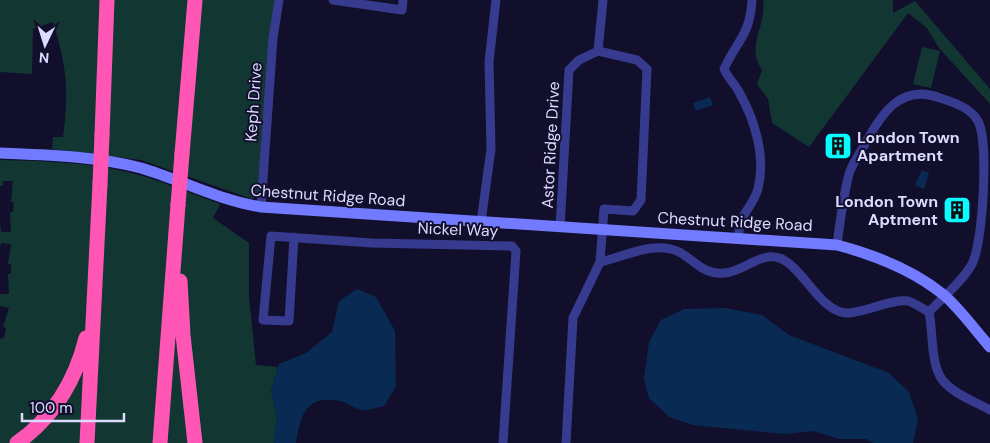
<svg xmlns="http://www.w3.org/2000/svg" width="990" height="443" font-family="'DM Sans',sans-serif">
<rect width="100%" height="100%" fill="#120f2d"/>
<path fill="#123733" d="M 0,0 L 279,0 L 262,193 L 252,199 L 141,160 L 52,149 L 53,137 L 63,137 C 69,90 67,68 53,22 L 33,29 L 32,74 L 0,72 Z
M 763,0 L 893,0 L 893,13 L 915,1 L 990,89 L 990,104 L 939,48 L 927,28 L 908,13 L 809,147 L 772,123 L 768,99 L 757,84 L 762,70 C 745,45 767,27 763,0 Z
M 922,47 L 940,51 L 931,88 L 913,84 Z
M 0,160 C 39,161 80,162 118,170 C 154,177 186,192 220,204 L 213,218 L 249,243 L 249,297 L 256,365 L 278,367 L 271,391 L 277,416 L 274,443 L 0,443 L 0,339 L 4,338 L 6,328 L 3,327 L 9,308 L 0,306 L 0,294 L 9,294 L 8,274 L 11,274 L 11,264 L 8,264 L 11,244 L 1,243 L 0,248 L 0,222 L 1,232 L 11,232 L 10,212 L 13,212 L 14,202 L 11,202 L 13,181 L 3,181 L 3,186 L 0,186 Z"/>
<path fill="#092a52" d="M 710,97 L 713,105 L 696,111 L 693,103 Z
M 922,170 L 929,173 L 924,189 L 915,185 Z
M 357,289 L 376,297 L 395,331 L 396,387 L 384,406 C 378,407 368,411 362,410 C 355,409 350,404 344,402 C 307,393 301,412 296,443 L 274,443 L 277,415 L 271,391 L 279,364 L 306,353 L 332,332 L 339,301 Z
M 725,308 L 762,315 L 789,335 L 889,373 L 909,392 L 918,419 L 913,443 L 873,443 L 866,439 L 840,439 L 813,431 L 785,434 L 693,425 L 669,417 L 649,398 L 644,379 L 649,342 L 661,320 L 684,309 Z"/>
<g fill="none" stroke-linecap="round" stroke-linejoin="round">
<path stroke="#373b8f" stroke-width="9" d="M 333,0 L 402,10 L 403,0
M 261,207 L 273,38 L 279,0
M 481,222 L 491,149 L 489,62 L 496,0
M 560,227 L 569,70 L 579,60 L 598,51 L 603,0
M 294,237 L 289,321 L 263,320 L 271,236 L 372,243 L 512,246 L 516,251 L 503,443
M 739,238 C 737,215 752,209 758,189 C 766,157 755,120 739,92 C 735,84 728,78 724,69 C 737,40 750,36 752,0
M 600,262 C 624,257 656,239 681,253 C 696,262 704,275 724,273 C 744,272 761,250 782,259 C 804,270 820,310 845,313 C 861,314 894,298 908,301 C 915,303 923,309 929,312 C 943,297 962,282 972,264 C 983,244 989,141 978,121 C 971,108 953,102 940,98 C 901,83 881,114 865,144 C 860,153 852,164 849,174 C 843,197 840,221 837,245
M 929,312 C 934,334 929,370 947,385 C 958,396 976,402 990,410
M 566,443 L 573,318 L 600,262 L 604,209 L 633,211 L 641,200 L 647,69 L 637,60 L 598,51"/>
<path stroke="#727bff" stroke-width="11" d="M 0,153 C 47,155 95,156 141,168 C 181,180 218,200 261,207 L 837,245 C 875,255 913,270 944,295 C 961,310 975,330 990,347"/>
<path stroke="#ff56b5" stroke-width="15" d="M 102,135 L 107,0
M 182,154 L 195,0
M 180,281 L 183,335 L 195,443
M 17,443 C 54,417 75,382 86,338
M 87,443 L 100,184
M 160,443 L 178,205"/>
<path stroke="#ff56b5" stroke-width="15" d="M 100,184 L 102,135
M 178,205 L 182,154"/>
</g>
<defs>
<symbol id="building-square" viewBox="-11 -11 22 22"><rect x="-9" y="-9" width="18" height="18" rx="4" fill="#07fbff" stroke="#120f2d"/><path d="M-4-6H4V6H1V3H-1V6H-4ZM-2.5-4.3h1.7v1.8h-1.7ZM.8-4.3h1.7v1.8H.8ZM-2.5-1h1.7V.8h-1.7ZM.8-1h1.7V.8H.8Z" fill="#111"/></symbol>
</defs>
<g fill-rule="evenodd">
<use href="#building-square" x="822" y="130" width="32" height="32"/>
<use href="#building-square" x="941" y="194" width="32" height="32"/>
</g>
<g text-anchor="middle" stroke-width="4" stroke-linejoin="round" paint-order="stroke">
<g font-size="16" fill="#dcdbff" stroke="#120f2d">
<text transform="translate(253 102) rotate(-86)" y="6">Keph Drive</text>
<text transform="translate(550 145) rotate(-87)" y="6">Astor Ridge Drive</text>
<text transform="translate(328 195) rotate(4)" y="6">Chestnut Ridge Road</text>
<text transform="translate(735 221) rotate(3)" y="6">Chestnut Ridge Road</text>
<text transform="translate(458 229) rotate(2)" y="6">Nickel Way</text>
</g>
<g font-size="16" font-weight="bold" fill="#dcdbff" stroke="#120f2d" text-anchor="start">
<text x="857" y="143">London Town<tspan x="857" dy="18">Apartment</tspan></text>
<text x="938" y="207" text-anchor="end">London Town<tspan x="938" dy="18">Aptment</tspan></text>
</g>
</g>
<g transform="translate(45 45) rotate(184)" stroke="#120f2d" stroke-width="4" paint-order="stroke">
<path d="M0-4L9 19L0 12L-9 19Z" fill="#dcdbff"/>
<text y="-8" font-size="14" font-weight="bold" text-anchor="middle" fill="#dcdbff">N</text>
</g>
<path d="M22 413v8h102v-8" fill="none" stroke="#dcdbff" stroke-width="2.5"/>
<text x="30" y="413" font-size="15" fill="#dcdbff" stroke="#120f2d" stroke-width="4" paint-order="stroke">100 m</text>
</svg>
